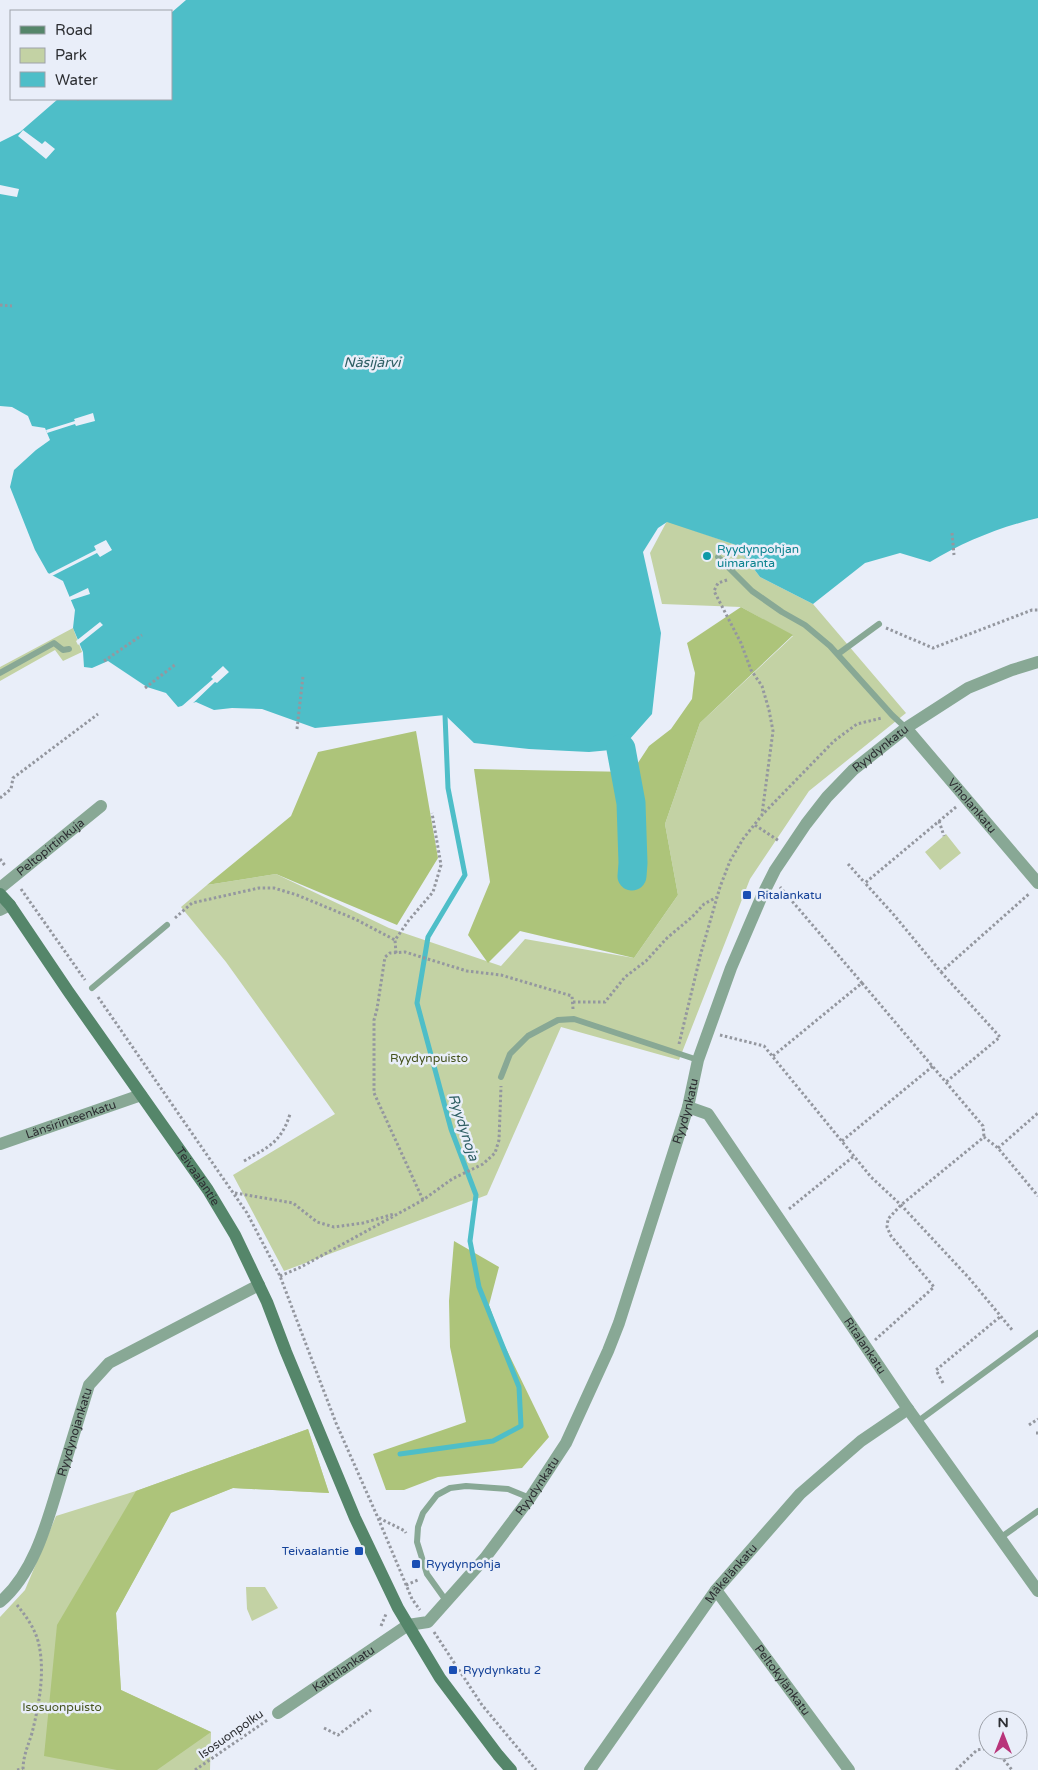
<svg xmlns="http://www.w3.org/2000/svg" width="1038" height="1770" font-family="'Varela Round',sans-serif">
<rect width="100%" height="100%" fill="#e9eef9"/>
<path fill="#c3d2a4" d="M 667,521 L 736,545 L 760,577 L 813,604 L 906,713 L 809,791 L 750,879 L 679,1060 L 561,1027 L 487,1195 L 284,1271 L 233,1175 L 335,1114 L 226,962 L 181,907 L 207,885 L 276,874 L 389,928 L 501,966 L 525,939 L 634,958 L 678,895 L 665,824 L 700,723 L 793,636 L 741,607 L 662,604 L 650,553 Z
M 73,628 L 82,652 L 63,661 L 55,650 L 0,681 L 0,667 Z
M 946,834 L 961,853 L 940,870 L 925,852 Z
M 308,1429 L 329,1493 L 233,1488 L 171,1512 L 116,1613 L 121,1690 L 211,1732 L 210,1770 L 0,1770 L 0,1617 L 25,1590 L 56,1516 L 136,1491 Z
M 246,1587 L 265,1587 L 278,1608 L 252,1621 L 247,1609 Z"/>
<path fill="#adc47a" d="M 741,607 L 793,635 L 700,723 L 665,824 L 678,895 L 634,958 L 520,931 L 488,963 L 468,935 L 490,882 L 474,769 L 632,772 L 649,746 L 671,729 L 692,699 L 695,673 L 687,643 Z
M 416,731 L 438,858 L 397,925 L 276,874 L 207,885 L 291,816 L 318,752 Z
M 454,1241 L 499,1267 L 489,1305 L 500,1336 L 549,1437 L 522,1468 L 438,1477 L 404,1490 L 386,1490 L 373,1454 L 466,1422 L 450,1347 L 449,1301 Z
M 308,1429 L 329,1493 L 233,1488 L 171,1513 L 116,1613 L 121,1690 L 211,1732 L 157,1770 L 117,1770 L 44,1756 L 57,1625 L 136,1491 Z"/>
<path fill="#4ebec8" d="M 186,0 L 1038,0 L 1038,518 C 1000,527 963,542 930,562 L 900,553 L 865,563 L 813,604 L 760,577 L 736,545 L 667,522 L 658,528 L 643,552 L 661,633 L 652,714 L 621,749 L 589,752 L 529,749 L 474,743 L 445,715 L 315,728 L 262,709 L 232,708 L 214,710 L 196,702 L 178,707 L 166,693 L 147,687 L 108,661 L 92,668 L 84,667 L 83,652 L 73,628 L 75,610 L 63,581 L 48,573 L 35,550 L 10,487 L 14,470 L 36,450 L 50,440 L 45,428 L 32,426 L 28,416 L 12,407 L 0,406 L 0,142 L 20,132 L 58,99 L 171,99 L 171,13 Z"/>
<path fill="#e9eef9" d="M 23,130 L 42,144 L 45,141 L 55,149 L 46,159 L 18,136 Z
M 0,185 L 19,189 L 17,197 L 0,194 Z
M 93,413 L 95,421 L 76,426 L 75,424 L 47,433 L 46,430 L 75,421 L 74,419 Z
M 106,540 L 112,550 L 100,557 L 97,553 L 50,577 L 49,574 L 96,550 L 94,546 Z
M 88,588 L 90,594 L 68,601 L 67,598 Z
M 100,622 L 103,625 L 78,645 L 76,641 Z
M 223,666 L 229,672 L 217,683 L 215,682 L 190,706 L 183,708 L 182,706 L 213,679 L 211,677 Z"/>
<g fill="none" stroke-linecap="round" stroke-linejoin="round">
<path stroke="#4ebec8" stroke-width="5" d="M 400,1454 L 493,1441 L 521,1426 L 519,1387 L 479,1287 L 470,1241 L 476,1195 L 451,1129 L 417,1003 L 428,937 L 465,875 L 448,788 L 445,715"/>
<path stroke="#4ebec8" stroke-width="29" d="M 621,749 L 631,803 L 633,863 L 632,876"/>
<path stroke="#94979f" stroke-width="3" stroke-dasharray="2.5 2.5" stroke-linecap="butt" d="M 78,99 L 79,100
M 0,305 L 12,306
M 952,533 L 954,555
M 727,580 L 718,583 L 714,591 L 741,643 L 751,670 L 762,686 L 769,710 L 773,731 L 762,814
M 886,628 L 933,648 L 1032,610 L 1038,610
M 104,661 L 142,635
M 145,688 L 176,664
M 297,729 L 303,676
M 0,798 L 11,789 L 13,778 L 98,714
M 956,807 L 865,883 L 894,915 L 941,972 L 1030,893
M 939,821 L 944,836
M 755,825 L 779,841
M 0,859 L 6,867
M 848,864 L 865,883
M 21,889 L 85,980
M 175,918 L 192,903 L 259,888 L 274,888 L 297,895 L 355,919 L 395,940
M 396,953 L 395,940 L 409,920 L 433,892 L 441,865 L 432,813
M 941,972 L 1000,1037 L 946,1082
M 862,983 L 983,1126 L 984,1137
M 98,997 L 247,1213 L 280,1276 L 336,1423 L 378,1518 L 412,1599 L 420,1610
M 573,1002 L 605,1002 L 625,977 L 646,961 L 667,938 L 692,917 L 704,904 L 717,897
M 720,1035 L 764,1046 L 871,1177 L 901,1205 L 969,1278 L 1013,1331
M 679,1044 L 701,953 L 720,887 L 730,861 L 743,839 L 762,815 L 834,741 L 857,724 L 882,718
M 773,1056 L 862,983 L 780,887
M 842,1141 L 933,1066
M 998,1148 L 1038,1113
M 244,1161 C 268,1147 281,1143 290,1114
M 235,1193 L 293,1203 L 317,1222 L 334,1227 L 363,1223 L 394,1214
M 423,1200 L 374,1093 L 374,1020 L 377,1009 L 385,957 L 390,953 L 405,952 L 467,971 L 501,975 L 572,996 L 573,1009
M 789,1209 L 854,1156
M 280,1276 L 301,1267 L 423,1200 L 452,1179 L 483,1164 L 495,1153 L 499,1140 L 501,1086
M 875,1340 L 934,1287 L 891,1236 L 887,1227 L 888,1219 L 901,1205 L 984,1137 L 998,1148 L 1038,1196
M 943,1383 L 936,1370 L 1001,1316
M 1029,1425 L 1038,1419
M 1036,1433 L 1038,1433
M 379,1518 L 405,1531 L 406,1533
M 406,1585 L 418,1580
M 17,1605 C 26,1616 36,1630 39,1645 C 45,1673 39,1705 32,1733 C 28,1746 23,1756 23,1770
M 381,1626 L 386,1614
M 434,1632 L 482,1705 L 536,1770
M 324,1728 L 338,1735 L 371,1710
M 992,1750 L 1004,1760 L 1012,1770
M 17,1770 L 23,1769
M 195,1770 L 269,1719
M 956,1770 L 977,1750 L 988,1748"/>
<path stroke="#88a895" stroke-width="6" d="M 718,557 L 752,591 L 782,612 L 805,625 L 830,646 L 892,715 L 906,728
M 838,654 L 879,624
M 0,673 L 54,643 L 63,650 L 69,649
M 92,988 L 167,925
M 501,1077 L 510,1054 L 528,1036 L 558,1020 L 574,1019 L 698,1060
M 917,1422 L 1038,1333
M 1000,1538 L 1038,1511
M 447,1602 L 427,1574 L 417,1542 L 418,1527 L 423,1513 L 437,1495 L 450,1488 L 466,1486 L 508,1489 L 530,1498"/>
<g stroke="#88a895" stroke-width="12">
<path id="s1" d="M 906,728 L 1038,883"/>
<path id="s2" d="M 0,888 L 101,806"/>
<path d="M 0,910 L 10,905"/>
<path id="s3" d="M 688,1107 L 708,1114 L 908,1409 L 1038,1591"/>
<path id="s4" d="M 0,1144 L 141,1095"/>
<path id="s5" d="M 716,1590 L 849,1770"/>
<path id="s6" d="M 0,1602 C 36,1572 49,1515 62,1473 C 71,1443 80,1414 89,1385 L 109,1363 L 259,1285"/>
<path id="s7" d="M 278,1713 L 408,1625"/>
<path id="s8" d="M 590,1770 L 716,1590 L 800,1494 L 861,1441 L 908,1409"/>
</g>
<path stroke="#88a895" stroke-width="12" id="s9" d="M 408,1625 L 428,1622 L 485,1558 L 530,1498 L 566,1443 L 608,1351 L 619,1323 L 688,1107 L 698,1060 L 731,968 L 761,898 L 775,870 L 806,824 L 827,797 L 853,770 L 906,728 L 968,688 L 1012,670 L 1038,662"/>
<path stroke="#55866a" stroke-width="12" id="s10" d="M 0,894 L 10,905 L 68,991 L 208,1190 L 235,1235 L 267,1302 L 286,1352 L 355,1518 L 398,1608 L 440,1678 L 498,1755 L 511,1770"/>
</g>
<circle fill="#0f9aa8" stroke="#e9eef9" stroke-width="2" cx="707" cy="556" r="5"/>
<g fill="#1a4fb4" stroke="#e9eef9" stroke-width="2">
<rect x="742" y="890" width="10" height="10" rx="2.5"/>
<rect x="354" y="1546" width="10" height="10" rx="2.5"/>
<rect x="411" y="1559" width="10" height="10" rx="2.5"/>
<rect x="448" y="1665" width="10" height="10" rx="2.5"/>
</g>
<g text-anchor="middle" stroke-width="5" stroke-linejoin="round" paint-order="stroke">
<g font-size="12" fill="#0d838f" stroke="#e9eef9" text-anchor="start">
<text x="717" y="553">Ryydynpohjan<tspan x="717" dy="14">uimaranta</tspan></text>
</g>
<g font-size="12" fill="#2d2f33" stroke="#e9eef9">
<text dy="4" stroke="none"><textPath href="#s9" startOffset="1020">Ryydynkatu</textPath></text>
<text dy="4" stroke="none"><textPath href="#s1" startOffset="102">Viholankatu</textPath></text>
<text dy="4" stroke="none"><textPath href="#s2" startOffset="65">Peltopirtinkuja</textPath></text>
<text dy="4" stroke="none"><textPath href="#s9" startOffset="600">Ryydynkatu</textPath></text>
<text dy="4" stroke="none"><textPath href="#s4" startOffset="75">Länsirinteenkatu</textPath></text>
<text dy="4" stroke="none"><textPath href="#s10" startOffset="345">Teivaalantie</textPath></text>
<text dy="4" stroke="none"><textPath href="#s3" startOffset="301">Ritalankatu</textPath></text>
<text dy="4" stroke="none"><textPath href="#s6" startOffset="188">Ryydynojankatu</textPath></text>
<text dy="4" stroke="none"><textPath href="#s9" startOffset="195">Ryydynkatu</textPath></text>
<text dy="4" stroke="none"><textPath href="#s8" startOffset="242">Mäkelänkatu</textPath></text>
<text dy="4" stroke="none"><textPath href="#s7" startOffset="79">Kalttilankatu</textPath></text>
<text dy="4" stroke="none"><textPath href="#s5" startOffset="112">Peltokylänkatu</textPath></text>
<text transform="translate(231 1734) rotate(-35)" y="4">Isosuonpolku</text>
</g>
<g font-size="12" fill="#164399" stroke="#e9eef9" text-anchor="start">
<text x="757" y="899">Ritalankatu</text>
<text x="349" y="1555" text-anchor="end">Teivaalantie</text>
<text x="426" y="1568">Ryydynpohja</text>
<text x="463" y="1674">Ryydynkatu 2</text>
</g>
<g font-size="12" fill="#45531e" stroke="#e9eef9">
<text x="429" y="1062">Ryydynpuisto</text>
<text x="62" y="1711">Isosuonpuisto</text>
</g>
<g font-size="14" font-style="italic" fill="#2f5f64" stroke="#e9eef9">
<text x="372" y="367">Näsijärvi</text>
<text transform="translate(464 1127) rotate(72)" y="5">Ryydynoja</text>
</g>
</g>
<rect x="10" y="10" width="162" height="90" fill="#e9eef9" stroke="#9ea2aa"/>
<rect x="20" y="26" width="25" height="8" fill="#55866a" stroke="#9ea2aa"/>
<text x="55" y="35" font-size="15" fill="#2d2f33">Road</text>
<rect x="20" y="48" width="25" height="15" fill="#c3d2a4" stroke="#9ea2aa"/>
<text x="55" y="60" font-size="15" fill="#2d2f33">Park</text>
<rect x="20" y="72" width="25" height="15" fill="#4ebec8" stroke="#9ea2aa"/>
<text x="55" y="85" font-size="15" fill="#2d2f33">Water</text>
<g transform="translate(1003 1735)"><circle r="24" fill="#e9eef9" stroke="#9ea2aa"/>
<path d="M0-4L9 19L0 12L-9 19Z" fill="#b8347a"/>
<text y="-8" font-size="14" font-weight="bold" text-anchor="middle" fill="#2d2f33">N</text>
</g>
</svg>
